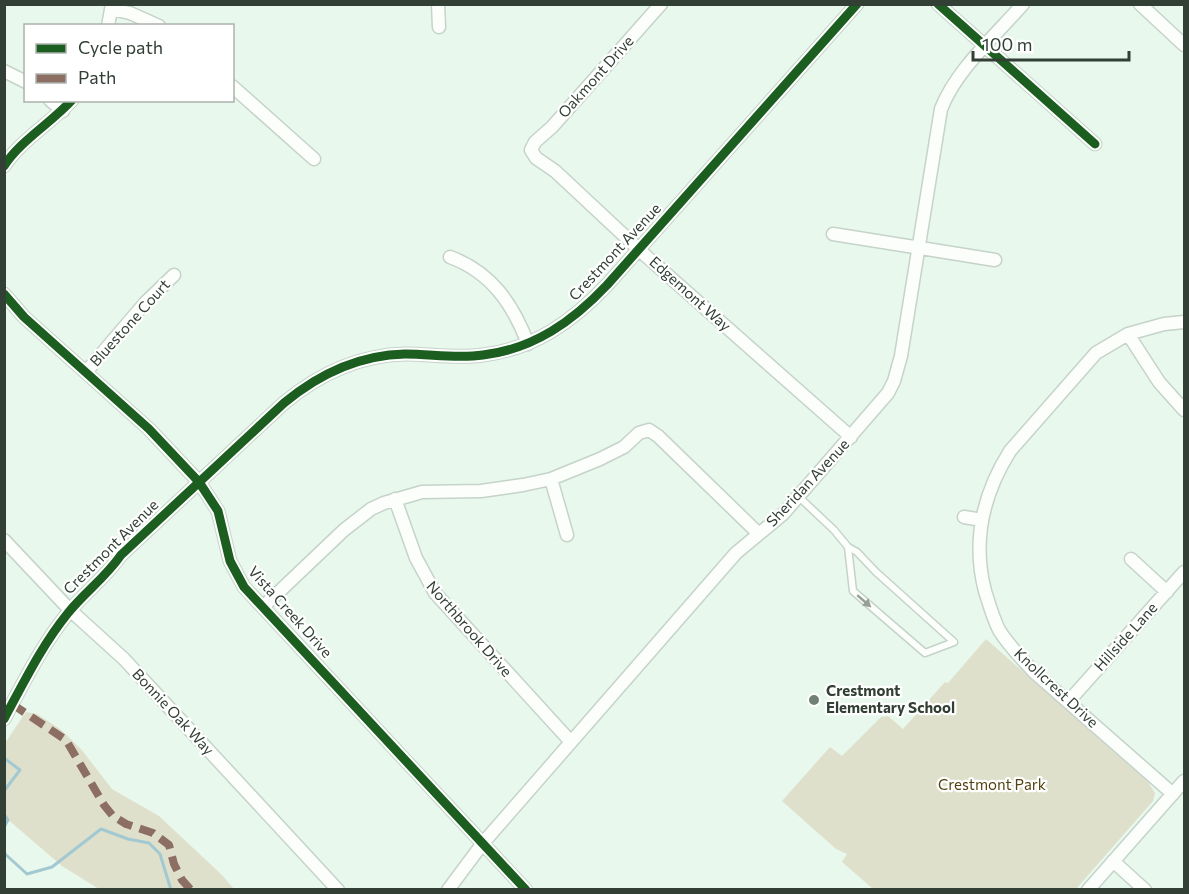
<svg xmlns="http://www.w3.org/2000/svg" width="1189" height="894" font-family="Commissioner,sans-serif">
<rect width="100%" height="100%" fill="#e8f8ec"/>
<path fill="#dfe0cc" d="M 986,639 L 1148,782 L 1155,793 L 1153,801 L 1076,889 L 873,889 L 842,862 L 847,854 L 836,849 L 782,801 L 830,747 L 842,756 L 881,717 L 888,716 L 903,729 L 945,682 L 948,683 Z
M 26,712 L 37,714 L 60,729 L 81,749 L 112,789 L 159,816 L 222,875 L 234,889 L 99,889 L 62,866 L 5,817 L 5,743 Z"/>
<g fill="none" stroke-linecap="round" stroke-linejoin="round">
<path stroke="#a2c9d1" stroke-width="3" d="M 4,758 L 20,770 L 4,791
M 4,814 L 8,820 L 4,827
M 4,853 L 27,874 L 52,867 L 101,829 L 128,839 L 149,843 L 160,854 L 171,890"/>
<defs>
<path id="lane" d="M 799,497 L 834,530 L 848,547 L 857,552 L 876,572 L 954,642 L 925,653 L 853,591 L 848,547"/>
<path id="street" d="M 438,4 L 439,27
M 661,4 L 552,127 L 535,142 L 531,150 L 536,158 L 555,171 L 646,256 L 851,437
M 938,4 L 1095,144
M 1140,4 L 1184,45
M 111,9 L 130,13 L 159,26
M 108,26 L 112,4
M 4,71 L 26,82
M 232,86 L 314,159
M 50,100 L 63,111
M 4,166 C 20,141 51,123 72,100
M 833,234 L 995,260
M 450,257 C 491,272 513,304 528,344
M 4,294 L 24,317 L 149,429 L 199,482 L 218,511 L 230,561 L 244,587 L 526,890
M 1128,334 L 1159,382 L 1184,410
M 86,372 L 145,303 L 174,275
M 551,479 L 567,535
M 395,499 L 416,558 L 435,593 L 571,742
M 964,517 L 982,520
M 4,540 L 70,610 L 124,659 L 338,890
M 1131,559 L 1167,592
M 263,607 L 344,530 L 371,509 L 384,503 L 422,492 L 481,491 L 523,485 L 551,479 L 600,459 L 624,447 L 639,433 L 649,430 L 658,436 L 759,534
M 1068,702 L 1184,572
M 4,719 C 24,682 42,645 68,613 C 85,592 105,578 121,555 L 284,403 C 319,374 359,355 405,354 C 431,354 457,359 483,355 C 534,349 573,321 607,285 L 857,4
M 1173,794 L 1034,672 C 1022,659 1009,646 999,630 C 993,618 989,604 985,591 C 972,541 983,494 1010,451 L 1096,353 L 1128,334 L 1164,324 L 1184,322
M 1113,861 L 1145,890
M 448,890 L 483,843 L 736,553 L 783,514 L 888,393 L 894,381 L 901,356 L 941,109 C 956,70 995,36 1023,4
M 1088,890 L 1184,781"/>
</defs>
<use href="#lane" stroke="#c5d3c9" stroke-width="9"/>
<use href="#street" stroke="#c5d3c9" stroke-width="15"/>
<use href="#lane" stroke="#fcfefc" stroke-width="6"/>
<use href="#street" stroke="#fcfefc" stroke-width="12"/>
<path stroke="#8d6e63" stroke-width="8" stroke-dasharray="15 8" stroke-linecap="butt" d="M 12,704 L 66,740 L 104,805 L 113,816 L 126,824 L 153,833 L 169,845 L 174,864 L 182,880 L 191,890"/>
<defs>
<path id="cycleway" d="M 938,4 L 1095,144
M 4,166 C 20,141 51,123 72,100
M 4,294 L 24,317 L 149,429 L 199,482 L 218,511 L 230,561 L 244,587 L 526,890
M 4,719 C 24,682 42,645 68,613 C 85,592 105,578 121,555 L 284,403 C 319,374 359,355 405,354 C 431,354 457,359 483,355 C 534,349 573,321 607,285 L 857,4"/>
</defs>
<use href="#cycleway" stroke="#fff" stroke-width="13"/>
<use href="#cycleway" stroke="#1b5e20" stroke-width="9"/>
</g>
<defs><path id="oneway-solid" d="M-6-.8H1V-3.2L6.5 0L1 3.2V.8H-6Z" transform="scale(1.5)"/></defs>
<use fill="#969e98" href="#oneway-solid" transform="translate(864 601) rotate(41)"/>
<circle fill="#718075" stroke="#fff" stroke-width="2" cx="814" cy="700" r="6"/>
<g text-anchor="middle" stroke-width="4.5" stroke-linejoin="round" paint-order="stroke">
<g font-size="15" fill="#313f35" stroke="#fff">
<text transform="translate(596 77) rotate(-48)" y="5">Oakmont Drive</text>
<text transform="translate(615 252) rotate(-47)" y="5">Crestmont Avenue</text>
<text transform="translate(690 294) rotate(42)" y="5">Edgemont Way</text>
<text transform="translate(130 323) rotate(-48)" y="5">Bluestone Court</text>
<text transform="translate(808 483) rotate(-47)" y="5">Sheridan Avenue</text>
<text transform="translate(111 547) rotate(-45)" y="5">Crestmont Avenue</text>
<text transform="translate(290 612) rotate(48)" y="5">Vista Creek Drive</text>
<text transform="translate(469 629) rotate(49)" y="5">Northbrook Drive</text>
<text transform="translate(1126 637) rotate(-48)" y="5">Hillside Lane</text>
<text transform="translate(1056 688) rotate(43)" y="5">Knollcrest Drive</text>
<text transform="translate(173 712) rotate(47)" y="5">Bonnie Oak Way</text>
</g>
<g font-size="15" font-weight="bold" fill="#313f35" stroke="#fff" text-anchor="start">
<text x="826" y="696">Crestmont<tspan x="826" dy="17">Elementary School</tspan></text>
</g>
<g font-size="15" fill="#53420f" stroke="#fff">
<text x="992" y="790">Crestmont Park</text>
</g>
</g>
<rect width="1189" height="894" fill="none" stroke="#313f35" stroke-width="12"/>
<rect x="24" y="24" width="210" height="78" fill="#ffffff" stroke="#adb2ae" stroke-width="1.5"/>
<rect x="36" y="44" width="30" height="9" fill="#1b5e20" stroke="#adb2ae" stroke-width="1.5"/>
<text x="78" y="54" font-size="18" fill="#313f35">Cycle path</text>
<rect x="36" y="74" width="30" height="9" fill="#8d6e63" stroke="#adb2ae" stroke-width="1.5"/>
<text x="78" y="84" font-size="18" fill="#313f35">Path</text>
<path d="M973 51v9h156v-9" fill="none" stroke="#313f35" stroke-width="3"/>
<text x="982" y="51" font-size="18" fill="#313f35" stroke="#ffffff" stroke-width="4.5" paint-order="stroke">100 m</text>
</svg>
